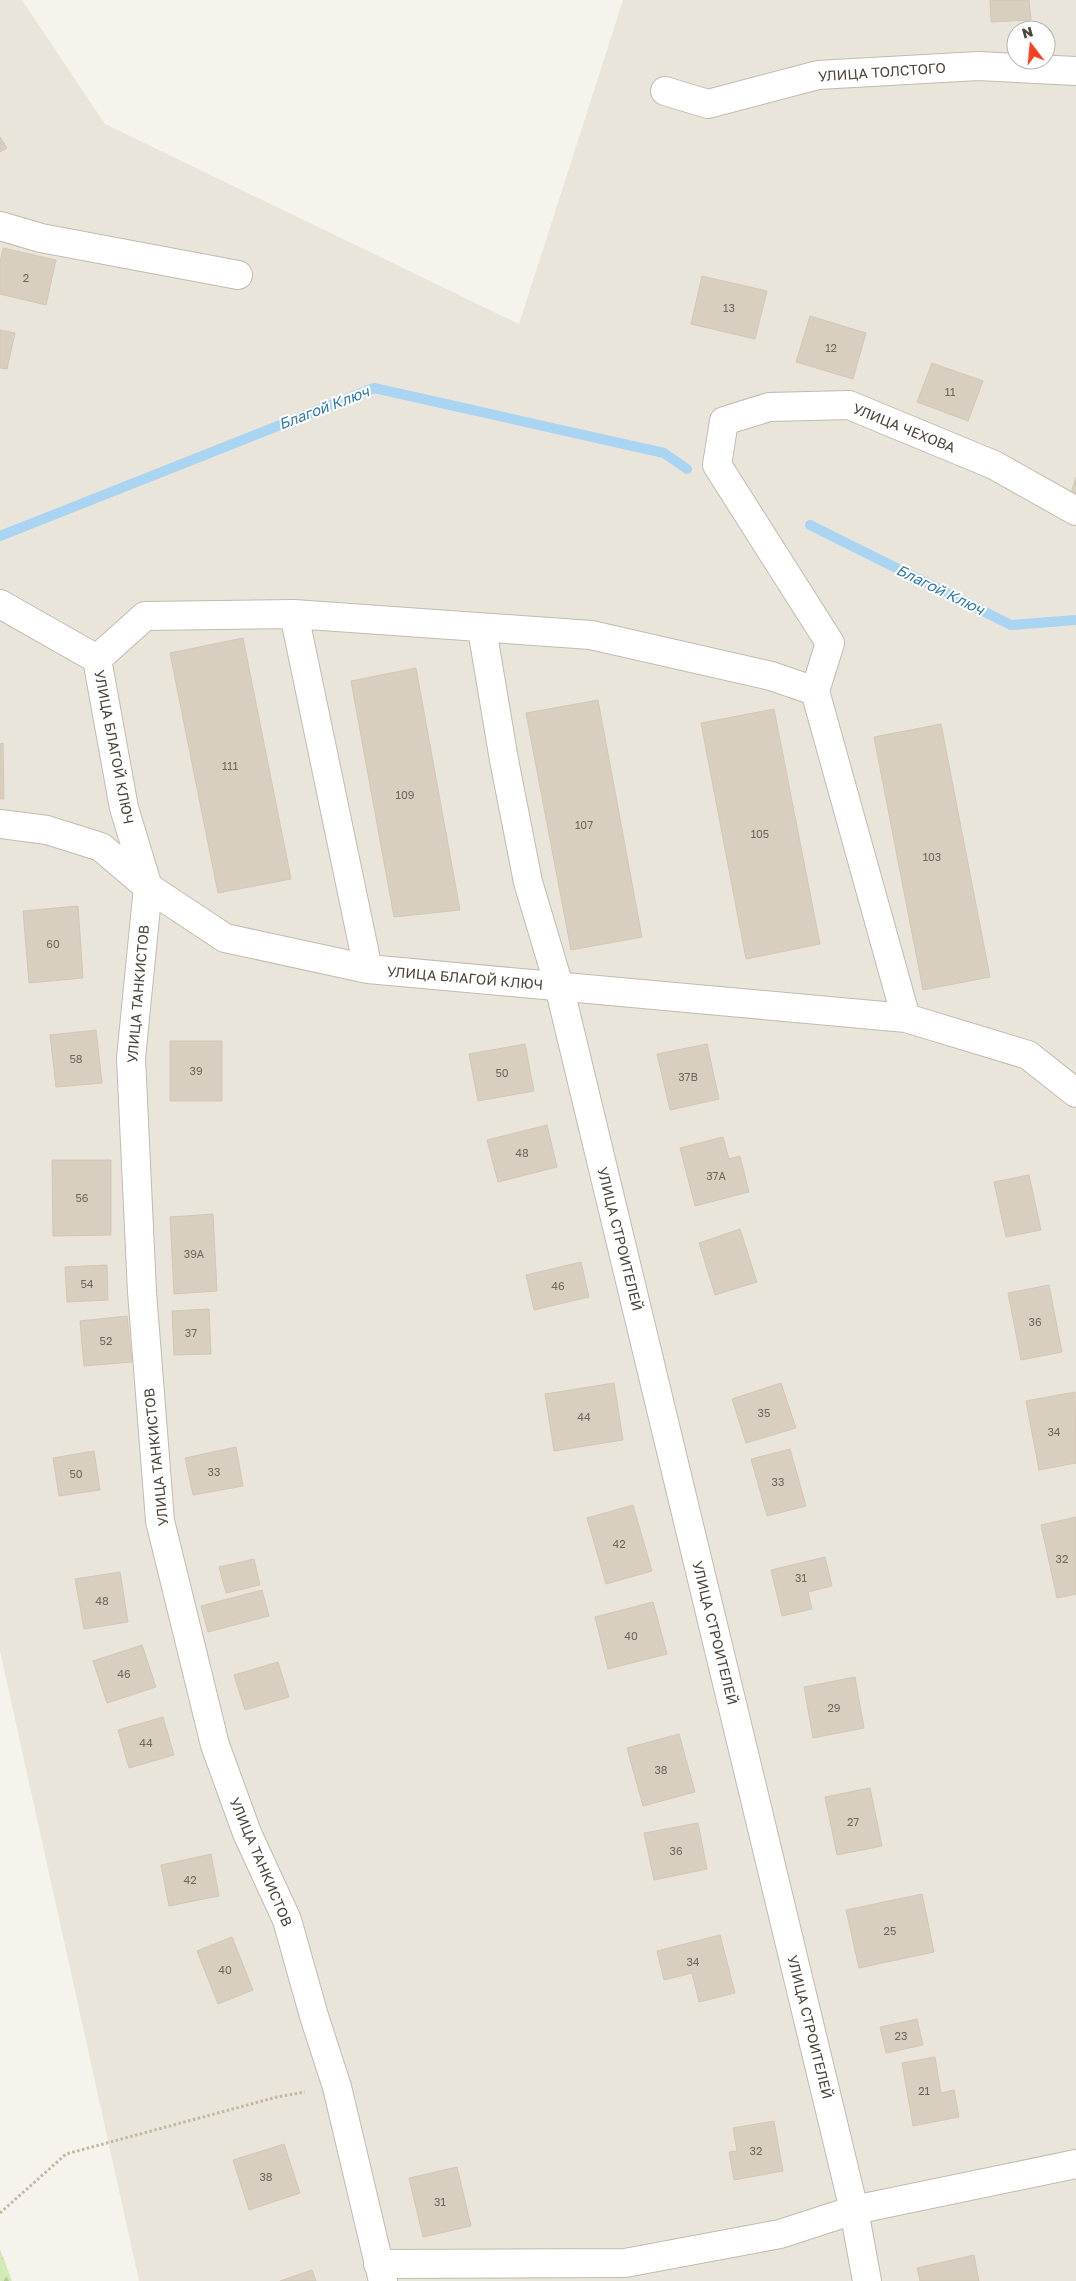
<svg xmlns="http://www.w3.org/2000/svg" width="1076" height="2281" font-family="'Golos Text',sans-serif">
<defs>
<pattern id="forest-firs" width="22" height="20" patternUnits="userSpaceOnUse" patternTransform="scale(1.25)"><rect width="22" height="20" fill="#d2eab5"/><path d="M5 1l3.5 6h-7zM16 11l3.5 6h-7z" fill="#b6ca9c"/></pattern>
</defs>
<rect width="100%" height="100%" fill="#f6f3ec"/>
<path fill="#eae5da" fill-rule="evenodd" d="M 0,0 L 22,0 L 105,124 L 519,324 L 623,0 L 1076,0 L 1076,2281 L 139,2281 L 0,1651 ZM 1016,30 L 1046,30 L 1046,60 L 1016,60 Z"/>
<path fill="url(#forest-firs)" d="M 0,2249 L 12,2281 L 0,2281 Z"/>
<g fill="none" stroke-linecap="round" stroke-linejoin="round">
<path stroke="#a9d4f2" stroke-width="10" d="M 810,525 L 1011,625 L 1076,620
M 0,536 L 374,388 L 664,453 L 687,469"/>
</g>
<path fill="#d8cfc1" stroke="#d3c7b4" d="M 990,0 L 1029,0 L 1031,20 L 991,22 Z
M 0,137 L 7,148 L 0,152 Z
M 3,248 L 56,260 L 46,305 L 0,294 L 0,263 Z
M 702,276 L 767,291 L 755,339 L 691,324 Z
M 810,316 L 866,333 L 853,379 L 796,362 Z
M 0,330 L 15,333 L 7,369 L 0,368 Z
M 932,363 L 983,381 L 968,421 L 917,402 Z
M 1076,477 L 1076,495 L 1071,493 Z
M 243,638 L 291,879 L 218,893 L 170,653 Z
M 416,668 L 460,910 L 394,917 L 351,681 Z
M 598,700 L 642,937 L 571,950 L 526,713 Z
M 774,709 L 820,944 L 746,959 L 701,723 Z
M 941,724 L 990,977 L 923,990 L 874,737 Z
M 3,743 L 4,799 L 0,799 L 0,744 Z
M 78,906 L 83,978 L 29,983 L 23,911 Z
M 96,1030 L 102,1083 L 56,1087 L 50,1035 Z
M 170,1041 L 222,1041 L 222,1101 L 170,1101 Z
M 525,1044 L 534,1091 L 478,1101 L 469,1054 Z
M 707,1044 L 719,1099 L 670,1110 L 657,1054 Z
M 547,1125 L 557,1167 L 498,1182 L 487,1140 Z
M 723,1137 L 729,1159 L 740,1156 L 749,1192 L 695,1206 L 680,1148 Z
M 52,1160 L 111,1160 L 111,1235 L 53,1236 Z
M 1029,1175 L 1041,1230 L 1006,1237 L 994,1182 Z
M 213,1214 L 217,1291 L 174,1294 L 170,1217 Z
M 740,1229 L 757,1282 L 715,1295 L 699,1243 Z
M 581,1262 L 589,1297 L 534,1310 L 526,1275 Z
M 107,1265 L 108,1300 L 67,1302 L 65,1267 Z
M 1049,1285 L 1062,1352 L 1021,1360 L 1008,1293 Z
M 209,1309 L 211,1354 L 174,1355 L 172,1311 Z
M 127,1316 L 132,1362 L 84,1366 L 80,1321 Z
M 614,1383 L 623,1440 L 554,1451 L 545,1394 Z
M 781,1383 L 796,1428 L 746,1443 L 732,1399 Z
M 1075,1392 L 1076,1463 L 1039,1470 L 1026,1401 Z
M 236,1447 L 243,1486 L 193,1495 L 185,1458 Z
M 790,1449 L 806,1506 L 767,1516 L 751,1459 Z
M 94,1451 L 100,1490 L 59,1496 L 53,1458 Z
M 633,1505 L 652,1571 L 606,1584 L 587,1518 Z
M 1076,1517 L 1076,1594 L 1057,1598 L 1041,1525 Z
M 825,1557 L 832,1586 L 808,1592 L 812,1609 L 782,1616 L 771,1570 Z
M 254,1559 L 260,1585 L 226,1593 L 219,1567 Z
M 120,1572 L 128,1622 L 84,1629 L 75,1579 Z
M 262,1590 L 269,1616 L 208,1632 L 201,1606 Z
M 653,1602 L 667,1654 L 608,1669 L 595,1617 Z
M 142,1645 L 156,1687 L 107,1703 L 93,1661 Z
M 278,1662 L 289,1697 L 245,1710 L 234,1675 Z
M 855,1677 L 864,1728 L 813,1738 L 804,1687 Z
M 163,1717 L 174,1755 L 129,1768 L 118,1730 Z
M 679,1734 L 695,1792 L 643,1806 L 627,1748 Z
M 870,1788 L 882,1846 L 837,1855 L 825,1797 Z
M 698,1823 L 707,1869 L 654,1880 L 644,1833 Z
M 211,1854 L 219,1896 L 169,1906 L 161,1865 Z
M 922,1894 L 934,1952 L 859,1968 L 846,1910 Z
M 720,1935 L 735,1993 L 699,2002 L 692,1973 L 664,1980 L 657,1951 Z
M 232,1937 L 253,1990 L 218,2004 L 197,1951 Z
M 917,2019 L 923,2045 L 886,2053 L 880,2027 Z
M 935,2057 L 941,2093 L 954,2090 L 959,2117 L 913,2126 L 902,2063 Z
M 774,2121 L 783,2171 L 734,2180 L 729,2152 L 737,2151 L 733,2128 Z
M 284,2144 L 300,2193 L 249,2210 L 233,2160 Z
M 457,2167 L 471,2226 L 423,2237 L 409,2178 Z
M 974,2255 L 979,2281 L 920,2281 L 917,2268 Z
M 312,2270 L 316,2281 L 280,2281 Z"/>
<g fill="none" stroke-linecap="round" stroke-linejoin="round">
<defs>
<path id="minor" d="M 665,91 L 708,104 L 818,75 L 978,66 L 1076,71
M 0,226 L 41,238 L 238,275
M 0,604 L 97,659
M 294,614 L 368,969
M 482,629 L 504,760 L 528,882 L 559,986 L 854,2210 L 867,2281
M 97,659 L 124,808 L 148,887 L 225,938 L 368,969 L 906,1018 L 1028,1055 L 1076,1093
M 97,659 L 145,616 L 294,614 L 591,635 L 771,676 L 815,691 L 906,1018
M 815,691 L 830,643 L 717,465 L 724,421 L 769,407 L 849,405 L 994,465 L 1076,511
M 0,824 L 47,830 L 101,847 L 148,887 L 131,1058 L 142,1292 L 160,1521 L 215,1745 L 247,1833 L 287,1920 L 314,2016 L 337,2087 L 383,2281
M 378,2264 L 625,2263 L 780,2234 L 854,2210 L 1076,2164"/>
</defs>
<use href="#minor" stroke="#c2bbae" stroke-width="30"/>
<path stroke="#c4b79f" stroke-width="3" stroke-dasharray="2.5 2.5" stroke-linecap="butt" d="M 0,2213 L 66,2154 L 277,2097 L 305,2092"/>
<use href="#minor" stroke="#fff" stroke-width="28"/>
</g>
<g text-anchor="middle" stroke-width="4" stroke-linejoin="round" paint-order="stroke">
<g font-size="11" fill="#6e675b">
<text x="26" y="282">2</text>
<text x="729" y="312">13</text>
<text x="831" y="352">12</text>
<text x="950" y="396">11</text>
<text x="230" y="770">111</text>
<text x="405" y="799">109</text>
<text x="584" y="829">107</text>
<text x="760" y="838">105</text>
<text x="932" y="861">103</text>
<text x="53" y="948">60</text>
<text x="76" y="1063">58</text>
<text x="196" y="1075">39</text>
<text x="502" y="1077">50</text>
<text x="688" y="1081">37В</text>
<text x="522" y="1157">48</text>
<text x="716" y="1180">37А</text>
<text x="82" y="1202">56</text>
<text x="194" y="1258">39А</text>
<text x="87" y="1288">54</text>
<text x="558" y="1290">46</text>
<text x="1035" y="1326">36</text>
<text x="191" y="1337">37</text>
<text x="106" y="1345">52</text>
<text x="764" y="1417">35</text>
<text x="584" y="1421">44</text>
<text x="1054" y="1436">34</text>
<text x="214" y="1476">33</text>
<text x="76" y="1478">50</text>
<text x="778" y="1486">33</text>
<text x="619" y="1548">42</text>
<text x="1062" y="1563">32</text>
<text x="801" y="1582">31</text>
<text x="102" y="1605">48</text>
<text x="631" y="1640">40</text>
<text x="124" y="1678">46</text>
<text x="834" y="1712">29</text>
<text x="146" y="1747">44</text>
<text x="661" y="1774">38</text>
<text x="853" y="1826">27</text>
<text x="676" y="1855">36</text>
<text x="190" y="1884">42</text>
<text x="890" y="1935">25</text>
<text x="693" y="1966">34</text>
<text x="225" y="1974">40</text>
<text x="901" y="2040">23</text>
<text x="924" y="2095">21</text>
<text x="756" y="2155">32</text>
<text x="266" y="2181">38</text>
<text x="440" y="2206">31</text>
</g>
<g font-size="14" fill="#4b4439" stroke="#fff">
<text transform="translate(882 72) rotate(-4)" y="5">УЛИЦА ТОЛСТОГО</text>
<text transform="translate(904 428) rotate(22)" y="5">УЛИЦА ЧЕХОВА</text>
<text transform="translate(114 747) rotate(79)" y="5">УЛИЦА БЛАГОЙ КЛЮЧ</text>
<text transform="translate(465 978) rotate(5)" y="5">УЛИЦА БЛАГОЙ КЛЮЧ</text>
<text transform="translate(138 994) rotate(-85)" y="5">УЛИЦА ТАНКИСТОВ</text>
<text transform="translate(620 1239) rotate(76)" y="5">УЛИЦА СТРОИТЕЛЕЙ</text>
<text transform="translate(156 1457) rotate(-96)" y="5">УЛИЦА ТАНКИСТОВ</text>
<text transform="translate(715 1633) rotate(76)" y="5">УЛИЦА СТРОИТЕЛЕЙ</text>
<text transform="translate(261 1862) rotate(67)" y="5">УЛИЦА ТАНКИСТОВ</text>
<text transform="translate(810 2027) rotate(76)" y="5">УЛИЦА СТРОИТЕЛЕЙ</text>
</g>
<g font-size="15" font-style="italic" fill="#2e7ab2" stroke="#fff">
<text transform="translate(324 408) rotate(-21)" y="5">Благой Ключ</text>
<text transform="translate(940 590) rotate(26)" y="5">Благой Ключ</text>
</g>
</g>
<g transform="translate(1031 45) rotate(344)"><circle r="24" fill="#ffffff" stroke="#b7b4b0"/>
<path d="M0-4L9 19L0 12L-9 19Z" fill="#fc3f1d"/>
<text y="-8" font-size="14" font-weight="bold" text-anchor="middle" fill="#4b4439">N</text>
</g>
</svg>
